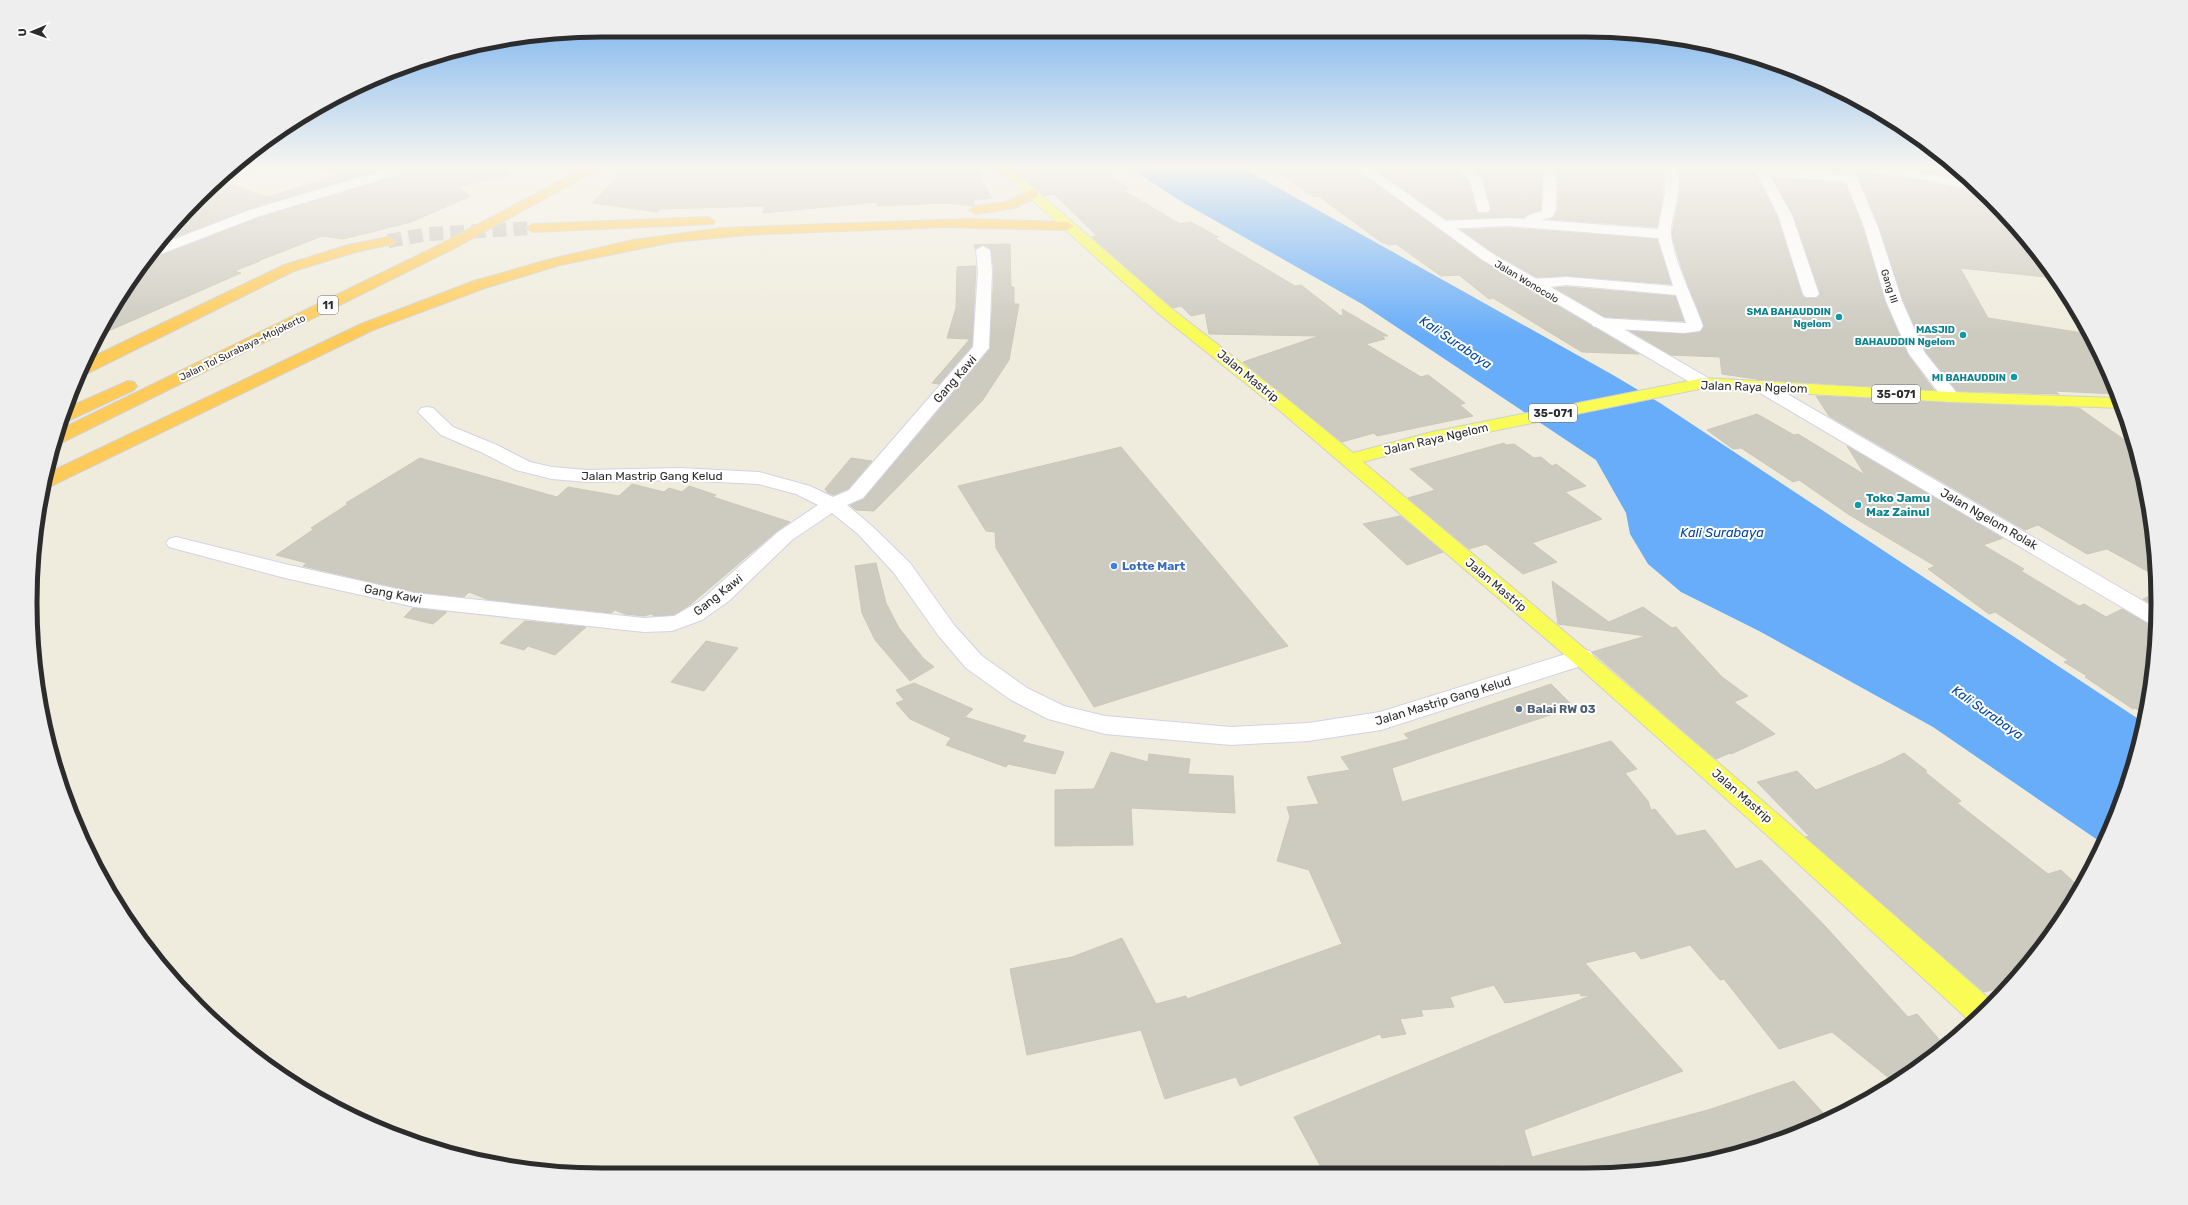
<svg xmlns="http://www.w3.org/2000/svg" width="2188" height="1205" font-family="Rubik,sans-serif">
<rect width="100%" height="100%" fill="#efecdd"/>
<path fill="#68adf9" d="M 1126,166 L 1239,166 L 1613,375 L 1660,403 L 2143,722 L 2128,787 L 2102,843 L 1933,727 L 1759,631 L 1681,592 L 1648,564 L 1630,534 L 1626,513 L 1596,460 L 1362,304 L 1184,203 Z"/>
<path fill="#cdcbc0" stroke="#cac8b6" d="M 368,166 L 392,166 L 250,209 L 161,243 L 198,198 L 218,180 L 267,197 Z
M 419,166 L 508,166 L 509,175 L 458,187 L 471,196 L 411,222 L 343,239 L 322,236 L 258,261 L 260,261 L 234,271 L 241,273 L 97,336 L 127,284 L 149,257 L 159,256 L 260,217 L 416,170 Z
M 695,166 L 974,166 L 992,198 L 974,200 L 974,206 L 945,203 L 877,206 L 878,202 L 763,213 L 765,206 L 659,209 L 658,212 L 592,203 L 625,170 L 656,171 L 693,168 Z
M 1011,166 L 1098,166 L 1129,189 L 1123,190 L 1180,224 L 1191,222 L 1218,237 L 1214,238 L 1295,286 L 1301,285 L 1341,316 L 1343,315 L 1342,309 L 1388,336 L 1382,336 L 1385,339 L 1366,344 L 1421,377 L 1428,375 L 1465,403 L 1460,405 L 1473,416 L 1377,436 L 1374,433 L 1342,442 L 1243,362 L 1319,336 L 1209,334 L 1205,313 L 1191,316 L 1181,306 L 1173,308 L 1092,237 L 1097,236 L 1054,194 L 1044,196 Z
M 1269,166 L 1352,166 L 1482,261 L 1639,354 L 1582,352 L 1493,298 L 1489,299 L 1459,275 L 1441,276 L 1396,244 L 1389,245 L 1380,241 L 1318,196 L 1314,197 Z
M 1371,166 L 1454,166 L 1469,181 L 1478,214 L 1488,214 L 1491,209 L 1483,179 L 1471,166 L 1543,166 L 1541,210 L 1527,215 L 1524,217 L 1446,219 Z
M 1558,166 L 1752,166 L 1777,216 L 1802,294 L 1806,298 L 1816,298 L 1820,294 L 1793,215 L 1773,178 L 1845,183 L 1863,227 L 1885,302 L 1908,355 L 1934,390 L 1763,380 L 1722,374 L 1720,357 L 1671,355 L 1630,331 L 1684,334 L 1700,332 L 1704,327 L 1682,269 L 1672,235 L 1680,192 L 1679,175 L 1674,166 L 1666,166 L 1663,170 L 1663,193 L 1657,227 L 1550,219 L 1553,218 L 1558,210 Z
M 1773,166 L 1839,166 L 1841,172 Z
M 1897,167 L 1963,174 L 1971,181 L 1966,180 Z
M 1856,172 L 1914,179 L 1982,192 L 2040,254 L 2055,278 L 1960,268 L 1988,318 L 2089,334 L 2099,350 L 2116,394 L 2054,391 L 2059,394 L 1957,391 L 1926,352 L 1903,300 L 1879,227 Z
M 1508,228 L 1657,239 L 1671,284 L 1567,276 L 1536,277 L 1494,253 L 1461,230 Z
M 1010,244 L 1011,287 L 1014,287 L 1014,304 L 1019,304 L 1009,360 L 982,401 L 874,511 L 856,510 L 850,505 L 864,499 L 990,349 L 994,271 L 991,250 L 984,245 L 975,249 L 974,245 Z
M 976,266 L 972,346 L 939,384 L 932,383 L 970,339 L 947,338 L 956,308 L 957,267 Z
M 1567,287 L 1675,296 L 1684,321 L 1605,317 L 1555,288 Z
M 1816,396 L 2079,408 L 2136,448 L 2157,565 L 2156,576 L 2107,549 L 2087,554 L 2038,525 L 2025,530 L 1829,416 Z
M 1757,414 L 1794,435 L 1798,434 L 1865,475 L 1847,446 L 2003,538 L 1983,545 L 2024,569 L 2021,571 L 2079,606 L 2084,604 L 2106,617 L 2122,609 L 2146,623 L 2155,625 L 2153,677 L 2145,714 L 2135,708 L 2133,709 L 2085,677 L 2087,676 L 2064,662 L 2068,660 L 1995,612 L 1989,614 L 1928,569 L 1935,566 L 1848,514 L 1799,480 L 1793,482 L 1741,448 L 1733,449 L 1707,430 Z
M 1504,443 L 1506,445 L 1514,444 L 1534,458 L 1541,457 L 1552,466 L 1556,464 L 1586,486 L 1565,492 L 1602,519 L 1532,543 L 1557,562 L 1523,574 L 1486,544 L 1469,549 L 1408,498 L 1435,490 L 1410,469 Z
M 1121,447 L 1288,646 L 1094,707 L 996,548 L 995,532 L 986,531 L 958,486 Z
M 420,458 L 557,497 L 568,487 L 619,496 L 632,484 L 664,492 L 669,488 L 682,492 L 689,486 L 716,495 L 713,497 L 790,522 L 777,531 L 691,604 L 674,615 L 655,616 L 651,614 L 644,616 L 625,614 L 615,610 L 611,613 L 489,600 L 469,592 L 464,597 L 415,592 L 303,566 L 307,563 L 276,555 L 314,529 L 311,528 L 348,504 L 346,503 Z
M 851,458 L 872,461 L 848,489 L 833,495 L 827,492 L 825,489 Z
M 1400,516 L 1443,552 L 1407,565 L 1363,524 Z
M 876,563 L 886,603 L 899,628 L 923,658 L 934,667 L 910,681 L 875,640 L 862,613 L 855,566 Z
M 1552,581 L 1609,622 L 1643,607 L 1672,628 L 1676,627 L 1722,677 L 1748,696 L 1734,702 L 1775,734 L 1731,754 L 1730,753 L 1716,759 L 1592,652 L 1646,636 L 1558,624 Z
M 2156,593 L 2155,607 L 2143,599 Z
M 413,608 L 415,608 L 447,612 L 433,624 L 404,617 Z
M 525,621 L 586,627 L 555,655 L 528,646 L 524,650 L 500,643 Z
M 706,641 L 738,648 L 704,691 L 671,682 Z
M 914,683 L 973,709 L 965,717 L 1026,736 L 1022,742 L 1064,752 L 1055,774 L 1008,764 L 1006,767 L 946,745 L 951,738 L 910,719 L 896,703 L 904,700 L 896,690 Z
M 1551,684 L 1574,707 L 1392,768 L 1402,802 L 1611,741 L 1637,769 L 1625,773 L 1648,801 L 1651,810 L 1655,809 L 1677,836 L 1705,830 L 1736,869 L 1761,860 L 1825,926 L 1908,1017 L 1917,1014 L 1944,1045 L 1903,1079 L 1895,1083 L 1832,1032 L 1779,1049 L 1724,979 L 1720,980 L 1690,945 L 1641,959 L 1635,951 L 1585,963 L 1683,1071 L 1524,1130 L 1532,1157 L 1708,1110 L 1794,1081 L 1827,1117 L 1770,1145 L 1660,1170 L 1507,1171 L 1503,1164 L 1489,1171 L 1323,1171 L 1294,1117 L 1592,995 L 1581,996 L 1580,993 L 1505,1003 L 1494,985 L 1450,997 L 1454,1007 L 1421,1010 L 1423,1016 L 1400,1019 L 1406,1034 L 1382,1038 L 1380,1034 L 1240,1086 L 1236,1077 L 1165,1099 L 1141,1030 L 1027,1055 L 1010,969 L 1072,957 L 1122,938 L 1156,1004 L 1186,996 L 1187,999 L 1342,944 L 1309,870 L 1277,861 L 1290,817 L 1287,807 L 1319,804 L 1307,777 L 1350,770 L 1341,757 L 1409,739 L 1404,734 Z
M 1111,752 L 1148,762 L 1149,754 L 1190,759 L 1188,774 L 1233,776 L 1235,813 L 1131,808 L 1133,845 L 1055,846 L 1055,790 L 1094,789 Z
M 1904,753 L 1927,771 L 1925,772 L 1961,801 L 1957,803 L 2048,874 L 2061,870 L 2081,889 L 2000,995 L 1996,989 L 1984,992 L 1806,837 L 1809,836 L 1757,782 L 1797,771 L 1816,790 L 1882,764 Z"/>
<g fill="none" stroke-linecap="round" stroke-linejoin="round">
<path stroke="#c8c6ba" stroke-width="14" stroke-dasharray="14 7" stroke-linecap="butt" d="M 388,241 L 429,234 L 533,228"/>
<defs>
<path id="street" d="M 398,166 L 418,166 L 416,169 L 260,216 L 158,255 L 150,256 L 159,245 L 250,210 Z
M 1455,166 L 1469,166 L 1482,179 L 1490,209 L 1488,212 L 1478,212 L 1470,180 Z
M 1556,166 L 1556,210 L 1552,217 L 1541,220 L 1658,229 L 1665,193 L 1664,171 L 1666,168 L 1674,168 C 1687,186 1669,217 1671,235 C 1675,264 1693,298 1703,326 L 1700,331 L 1684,333 L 1599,328 L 1593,326 L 1591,323 L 1593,320 L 1599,318 L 1686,323 L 1676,295 L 1567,285 L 1533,289 L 1528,287 L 1525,284 L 1528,281 L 1533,279 L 1567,277 L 1673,286 L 1658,238 L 1508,226 L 1443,229 L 1436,225 L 1443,221 L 1508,218 L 1525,219 L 1527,216 L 1542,211 L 1544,167 Z
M 1753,166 L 1843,174 L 1840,166 L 1883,166 L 1966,181 L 1973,183 L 1981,191 L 1914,178 L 1854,170 L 1878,227 L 1902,301 L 1925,353 L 1960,397 L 1957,401 L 1951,402 L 1945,401 L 1909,354 L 1886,301 L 1864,227 L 1846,182 L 1770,176 L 1792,215 L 1819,294 L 1816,297 L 1806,297 L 1803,294 L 1778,215 Z
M 983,246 L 990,250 L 992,271 L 989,348 L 863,498 L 847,505 L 872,526 L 910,563 L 954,625 L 982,656 L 1027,688 L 1064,706 L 1105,716 L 1231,727 L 1308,723 L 1380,712 L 1582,649 L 1590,651 L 1594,657 L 1590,663 L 1381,730 L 1308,741 L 1231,745 L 1105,734 L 1048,719 L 1011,700 L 966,668 L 938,635 L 894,573 L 858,534 L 832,513 L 792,540 L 730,600 L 702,620 L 672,631 L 644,632 L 415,607 L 285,578 L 169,547 L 166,543 L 169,539 L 176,537 L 285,564 L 415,593 L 644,618 L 674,616 L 700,601 L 778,532 L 818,505 L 796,494 L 758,484 L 679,480 L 587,482 L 552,479 L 516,470 L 483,453 L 441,435 L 418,412 L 421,408 L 427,407 L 433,408 L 453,427 L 497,445 L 530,462 L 552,467 L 587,470 L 679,468 L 759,472 L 810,486 L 833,497 L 849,490 L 973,347 L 978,271 L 976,250 Z
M 1761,381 L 1767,382 L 2155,608 L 2155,624 L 2147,622 L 1755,390 L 1752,386 L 1755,382 Z"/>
<path id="secondary" d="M 1353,166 L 1368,166 L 1493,254 L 1710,379 L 1713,383 L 1710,387 L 1698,387 L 1483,260 Z"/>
<path id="primary" d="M 994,166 L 1008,166 L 1171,308 L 1291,402 L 1353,453 L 1432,432 L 1704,378 L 1951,392 L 2117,398 L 2121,408 L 1951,402 L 1704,388 L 1434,443 L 1363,462 C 1576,640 1786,819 1994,1003 L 1972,1023 L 1769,837 L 1574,663 L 1279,410 L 1159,314 Z"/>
<path id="highway" d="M 588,166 L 604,166 L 451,250 L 63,442 L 54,443 L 59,430 L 441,244 Z
M 1032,190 L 1037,191 L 1039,194 L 1037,197 L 1014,208 L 976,214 L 969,210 L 976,206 L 1006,202 Z
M 708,217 L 715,221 L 713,224 L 533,232 L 526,228 L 533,224 Z
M 968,219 L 1067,222 L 1074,226 L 1067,230 L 944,227 L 746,235 L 673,242 L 560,265 L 485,288 L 373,330 L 51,486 L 43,488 L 46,474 L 361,324 L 474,281 L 551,259 L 633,240 L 722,228 Z
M 388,237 L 395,241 L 393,244 L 356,252 L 294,271 L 88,373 L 80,374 L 84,361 L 284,265 L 348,245 Z
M 128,381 L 134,382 L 137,386 L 134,390 L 70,420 L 62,421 L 67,408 Z"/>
</defs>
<use href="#street" stroke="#d3d2e6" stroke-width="2"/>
<use href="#secondary" stroke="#d3d2e6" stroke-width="2"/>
<use href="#primary" stroke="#d1d1d1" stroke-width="2"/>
<use href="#highway" stroke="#d1d1d1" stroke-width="2"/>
<use href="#street" fill="#fff" fill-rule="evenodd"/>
<use href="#secondary" fill="#fff" fill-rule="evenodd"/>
<use href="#primary" fill="#f8fc55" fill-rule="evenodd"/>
<use href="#highway" fill="#ffcb58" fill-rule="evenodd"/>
</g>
<linearGradient id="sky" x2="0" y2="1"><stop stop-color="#75b1ef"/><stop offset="0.5" stop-color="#f8f6f0"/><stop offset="1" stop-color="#f8f6f0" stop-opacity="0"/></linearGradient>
<rect width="2188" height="335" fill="url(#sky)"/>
<g fill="#0f9aa8" stroke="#fff" stroke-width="1.5">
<circle cx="1839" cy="317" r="4"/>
<circle cx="1963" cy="335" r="4"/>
<circle cx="2014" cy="377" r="4"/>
<circle cx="1858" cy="505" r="4"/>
</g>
<circle fill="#3f7fe0" stroke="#fff" stroke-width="1.5" cx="1114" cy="566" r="4"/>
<circle fill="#5c6f8a" stroke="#fff" stroke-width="1.5" cx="1519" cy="709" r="4"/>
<g text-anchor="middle" stroke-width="4" stroke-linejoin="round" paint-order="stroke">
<g font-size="10" fill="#2c2c2c" stroke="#fff">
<text transform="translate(1527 281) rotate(31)" y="4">Jalan Wonocolo</text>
<text transform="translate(1890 286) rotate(72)" y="4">Gang III</text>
<text transform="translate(242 347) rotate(-26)" y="4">Jalan Tol Surabaya–Mojokerto</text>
</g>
<g font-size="10" font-weight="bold" fill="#0d838f" stroke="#fff" text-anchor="end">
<text x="1831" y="315">SMA BAHAUDDIN<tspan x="1831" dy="12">Ngelom</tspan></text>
<text x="1955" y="333">MASJID<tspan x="1955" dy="12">BAHAUDDIN Ngelom</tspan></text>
<text x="2006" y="381">MI BAHAUDDIN</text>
</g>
<g fill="#fff" stroke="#6b6b6b" stroke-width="1">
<rect x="318" y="296" width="20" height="18" rx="3"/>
<rect x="1872" y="385" width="48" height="18" rx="3"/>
<rect x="1529" y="404" width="48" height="18" rx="3"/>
</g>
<g font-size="11" font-weight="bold" fill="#2c2c2c">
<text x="328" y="309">11</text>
<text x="1896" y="398">35-071</text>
<text x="1553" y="417">35-071</text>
</g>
<g font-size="12" fill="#2c2c2c" stroke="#fff">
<text transform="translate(1248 376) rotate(39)" y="4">Jalan Mastrip</text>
<text transform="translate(955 379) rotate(-49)" y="4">Gang Kawi</text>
<text transform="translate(1754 387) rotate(2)" y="4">Jalan Raya Ngelom</text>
<text transform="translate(1436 439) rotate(-13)" y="4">Jalan Raya Ngelom</text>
<text x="652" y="480">Jalan Mastrip Gang Kelud</text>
<text transform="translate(1989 519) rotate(30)" y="4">Jalan Ngelom Rolak</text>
<text transform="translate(1496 585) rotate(40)" y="4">Jalan Mastrip</text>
<text transform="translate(393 594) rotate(11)" y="4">Gang Kawi</text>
<text transform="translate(718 595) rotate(-38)" y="4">Gang Kawi</text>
<text transform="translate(1443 701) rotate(-17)" y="4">Jalan Mastrip Gang Kelud</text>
<text transform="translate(1742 796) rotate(41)" y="4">Jalan Mastrip</text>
</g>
<g font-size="12" font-weight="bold" fill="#0d838f" stroke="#fff" text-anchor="start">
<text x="1866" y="502">Toko Jamu<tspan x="1866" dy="14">Maz Zainul</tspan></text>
</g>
<g font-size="12" font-weight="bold" fill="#366cbe" stroke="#fff" text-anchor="start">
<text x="1122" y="570">Lotte Mart</text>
</g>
<g font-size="12" font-weight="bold" fill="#4e5e75" stroke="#fff" text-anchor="start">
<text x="1527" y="713">Balai RW 03</text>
</g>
<g font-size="13" font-style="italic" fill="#0245aa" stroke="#fff">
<text transform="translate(1456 342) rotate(34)" y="5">Kali Surabaya</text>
<text x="1722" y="537">Kali Surabaya</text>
<text transform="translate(1988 712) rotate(35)" y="5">Kali Surabaya</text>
</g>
</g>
<path d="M0 0H2188V1205H0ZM602 37H1586A565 565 0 0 1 2151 602V603A565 565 0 0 1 1586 1168H602A565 565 0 0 1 37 603V602A565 565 0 0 1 602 37Z" fill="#eee" fill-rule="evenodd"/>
<path fill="none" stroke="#2c2c2c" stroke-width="5" d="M602 37H1586A565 565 0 0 1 2151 602V603A565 565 0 0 1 1586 1168H602A565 565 0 0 1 37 603V602A565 565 0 0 1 602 37Z"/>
<g transform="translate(32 32) rotate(268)" stroke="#ffffff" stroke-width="3" paint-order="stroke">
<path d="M0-3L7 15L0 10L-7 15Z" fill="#2c2c2c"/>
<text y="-6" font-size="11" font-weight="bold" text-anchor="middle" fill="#2c2c2c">U</text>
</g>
</svg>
